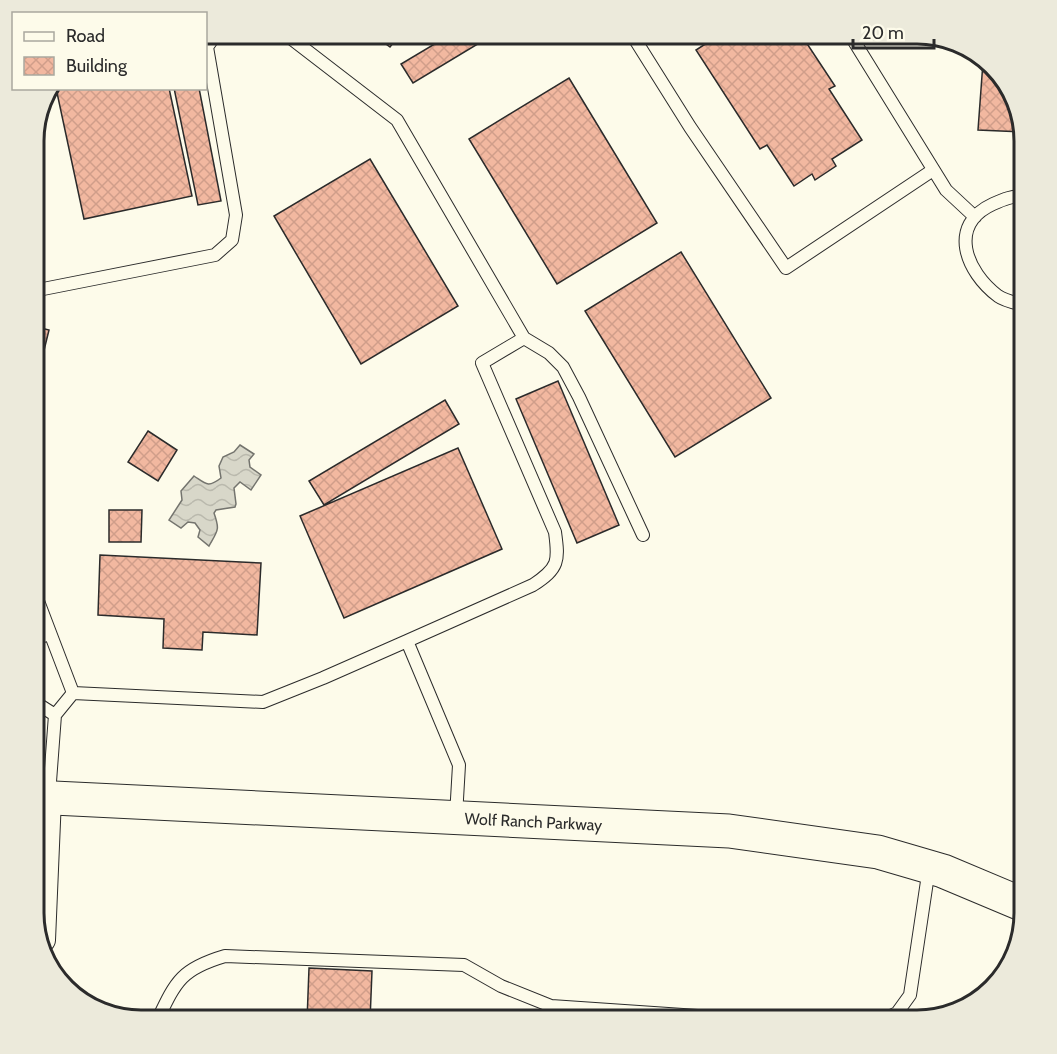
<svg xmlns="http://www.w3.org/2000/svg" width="1057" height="1054" font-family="Cabin,sans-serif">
<defs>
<pattern id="water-waves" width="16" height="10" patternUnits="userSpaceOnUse" patternTransform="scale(1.5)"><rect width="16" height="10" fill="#d8d7c9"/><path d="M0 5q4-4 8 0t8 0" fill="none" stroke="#bab9ad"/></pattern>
<pattern id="building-cross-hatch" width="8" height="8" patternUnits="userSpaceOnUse" patternTransform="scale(1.5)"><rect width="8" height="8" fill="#f2b8a0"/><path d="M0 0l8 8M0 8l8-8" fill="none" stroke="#d09e8a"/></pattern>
</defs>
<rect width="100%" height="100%" fill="#fdfbea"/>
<path fill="url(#water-waves)" stroke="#74746e" stroke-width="1.5" d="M 240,445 L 254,454 L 249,460 L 250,467 L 261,475 L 251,490 L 240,482 L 234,488 L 236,504 L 235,507 L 216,510 L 214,513 C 220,530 218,530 209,546 L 198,537 L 200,530 L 195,523 L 188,522 L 181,528 L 169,520 L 182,500 L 181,491 L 194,476 C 206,484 208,488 221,478 L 219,466 L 223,457 L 234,452 Z"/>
<path fill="url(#building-cross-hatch)" stroke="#2b2b2b" stroke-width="1.5" d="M 371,33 L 401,33 L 390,47 Z
M 453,33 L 496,33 L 413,83 L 401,64 Z
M 701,33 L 800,33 L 835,86 L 829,89 L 862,140 L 832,159 L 836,166 L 815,180 L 812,174 L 794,186 L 767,145 L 760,149 L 696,50 L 707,43 Z
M 983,62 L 988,62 L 997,69 L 1021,132 L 978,130 Z
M 569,78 L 657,223 L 557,284 L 469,139 Z
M 56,88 L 169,88 L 192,196 L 84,219 Z
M 174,88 L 199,88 L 221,201 L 198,205 Z
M 370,159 L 458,306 L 361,364 L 274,216 Z
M 681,252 L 771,398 L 675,457 L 585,311 Z
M 33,326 L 49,330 L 33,395 Z
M 558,381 L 619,525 L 577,543 L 516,399 Z
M 445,400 L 459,424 L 324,505 L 309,481 Z
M 148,431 L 177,450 L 158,481 L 128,462 Z
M 458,448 L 502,549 L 344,618 L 300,516 Z
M 109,510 L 142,510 L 141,542 L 109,542 Z
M 100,555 L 261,563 L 257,635 L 203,632 L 202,650 L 163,648 L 164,619 L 98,615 Z
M 309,968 L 372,971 L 370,1021 L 307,1021 Z"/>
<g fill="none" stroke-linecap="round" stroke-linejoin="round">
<defs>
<path id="lane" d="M 284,33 L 397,120 L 524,338 L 482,363 L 555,532 C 559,561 559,568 533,585 L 407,641 L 459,765 L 456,816
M 631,33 L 690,127 L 786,268 L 933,170
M 849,33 L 946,190 L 975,217
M 1024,196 C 1012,196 1004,199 993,204 C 947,225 966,272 998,296 C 1005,301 1016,303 1024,305
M 33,291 L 215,255 L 232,240 L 236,215 L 207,47 L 217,33
M 1024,327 L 1020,352 L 1024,362
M 524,338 L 549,353 L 563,367 L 579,397 L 643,535
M 33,588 L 73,693 L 55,715 L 49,795
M 33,639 L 50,634
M 73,693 L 263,702 L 323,678 L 407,641
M 33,701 L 55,715
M 157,1021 C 176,981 181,969 225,956 L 464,965 L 501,986 L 551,1006 L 771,1021
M 880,1021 L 897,1013 L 910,995 L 929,868"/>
<path id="street" d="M 43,940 L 49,798"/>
<g id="secondary">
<path id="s1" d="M 33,797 L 729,831 L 878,852 L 943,871 L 1024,905"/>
</g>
</defs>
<use href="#lane" stroke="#2b2b2b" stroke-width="14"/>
<use href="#street" stroke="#2b2b2b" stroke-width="26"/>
<use href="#secondary" stroke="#2b2b2b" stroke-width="35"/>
<use href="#lane" stroke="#fdfbea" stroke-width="12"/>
<use href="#street" stroke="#fdfbea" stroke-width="24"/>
<use href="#secondary" stroke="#fdfbea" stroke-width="33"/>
</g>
<g text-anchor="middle" stroke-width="4.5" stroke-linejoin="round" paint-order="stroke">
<g font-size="16" fill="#2b2b2b" stroke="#fdfbea">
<text dy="6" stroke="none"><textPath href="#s1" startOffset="501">Wolf Ranch Parkway</textPath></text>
</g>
</g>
<path d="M0 0H1057V1054H0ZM141 44H917A97 97 0 0 1 1014 141V913A97 97 0 0 1 917 1010H141A97 97 0 0 1 44 913V141A97 97 0 0 1 141 44Z" fill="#eceadb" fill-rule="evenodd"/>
<path fill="none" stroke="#2b2b2b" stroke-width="3" d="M141 44H917A97 97 0 0 1 1014 141V913A97 97 0 0 1 917 1010H141A97 97 0 0 1 44 913V141A97 97 0 0 1 141 44Z"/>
<rect x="12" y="12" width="195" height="78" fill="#fdfbea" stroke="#a9a89e" stroke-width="1.5"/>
<rect x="24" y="32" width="30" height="9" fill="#fdfbea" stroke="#a9a89e" stroke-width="1.5"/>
<text x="66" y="42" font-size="18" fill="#2b2b2b">Road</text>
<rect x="24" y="57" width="30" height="18" fill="url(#building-cross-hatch)" stroke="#a9a89e" stroke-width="1.5"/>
<text x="66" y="72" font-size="18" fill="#2b2b2b">Building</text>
<path d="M853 39v9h81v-9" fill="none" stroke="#2b2b2b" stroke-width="3"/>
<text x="862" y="39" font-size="18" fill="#2b2b2b" stroke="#fdfbea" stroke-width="4.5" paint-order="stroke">20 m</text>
</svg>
